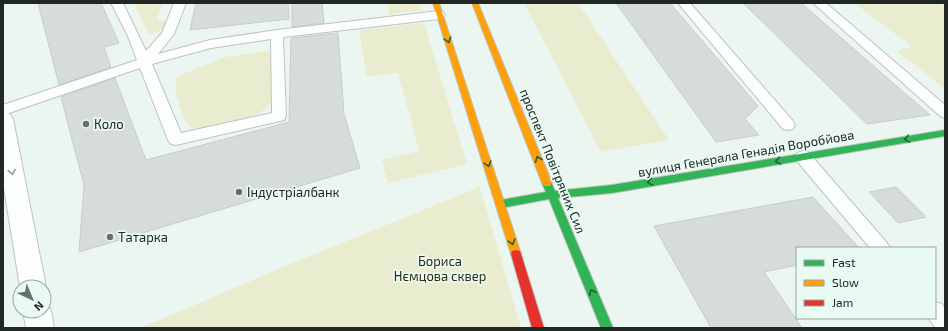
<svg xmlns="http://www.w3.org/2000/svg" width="948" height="331" font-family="'Exo 2',sans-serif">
<rect width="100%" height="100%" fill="#ecf6f1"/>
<path fill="#e9ecce" d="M 134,3 L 163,3 L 156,21 L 166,20 L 164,29 L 150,34 L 148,33 Z
M 387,3 L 419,3 L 420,11 L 389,14 Z
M 524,3 L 578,3 L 669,140 L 601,152 Z
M 854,3 L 938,3 L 945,7 L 945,89 L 897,51 L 909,48 L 909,44 Z
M 424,23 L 467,164 L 388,183 L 382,160 L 419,151 L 398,73 L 367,77 L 359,30 Z
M 269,51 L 272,72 L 272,100 L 266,108 L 252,119 L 199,130 L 190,127 L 184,119 L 176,94 L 176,77 L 225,57 Z
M 479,184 L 521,328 L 141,328 L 295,262 L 470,191 L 475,189 Z"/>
<path fill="#d6dcd9" stroke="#c7cdc8" d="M 38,3 L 101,3 L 119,43 L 104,47 L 111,67 L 59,85 Z
M 196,3 L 288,3 L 289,19 L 190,30 Z
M 292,3 L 322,3 L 324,23 L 292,27 Z
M 616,3 L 670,3 L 758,106 L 745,119 L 759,135 L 716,142 Z
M 743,3 L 801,3 L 930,115 L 867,124 Z
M 338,33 L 344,114 L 360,168 L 79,252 L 84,185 L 61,97 L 115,78 L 146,160 L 289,122 L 291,38 Z
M 896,187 L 926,217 L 898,223 L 869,192 Z
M 813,197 L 859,248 L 797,248 L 797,265 L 764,272 L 802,328 L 711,328 L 654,226 Z"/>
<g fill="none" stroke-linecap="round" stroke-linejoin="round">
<defs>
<path id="lane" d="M 111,3 L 123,3 L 146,51 L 162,33 L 174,3 L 186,3 L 174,34 L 158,54 L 210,40 L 277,30 L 439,11 L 443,12 L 445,15 L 443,18 L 439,19 L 283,37 L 286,116 L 284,120 L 176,145 L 171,144 L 168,140 L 140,68 L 3,115 L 3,105 L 137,60 L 127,34 ZM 271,39 L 272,113 L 181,133 L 152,64 L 211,48 Z
M 678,3 L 690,3 L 793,121 L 795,125 L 793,129 L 788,130 L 783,129 Z
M 813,3 L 826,3 L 945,105 L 945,118 L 940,116 Z
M 803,151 L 809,153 L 887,243 L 890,248 L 870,248 L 797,161 L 795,157 L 797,153 Z
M 935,302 L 942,304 L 945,308 L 945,328 L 936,328 L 928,318 L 935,318 Z"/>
<path id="street" d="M 3,112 L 10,114 L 13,119 L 46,287 L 44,292 L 44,287 L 20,287 L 3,182 Z
M 44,301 L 47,302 L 51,311 L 54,328 L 26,328 L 23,311 L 44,311 Z"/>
<path id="fast" d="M 945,130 L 945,136 L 612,193 L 558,198 L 613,328 L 601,328 L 549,199 L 501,208 L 498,207 L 496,204 L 498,201 L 501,200 L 546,192 L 542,183 L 544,180 L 550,180 L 555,191 L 612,185 Z"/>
<path id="slow" d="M 433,3 L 439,3 L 521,254 L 520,257 L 516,258 L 512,257 L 511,254 Z
M 472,3 L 478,3 L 552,183 L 550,186 L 544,186 L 542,183 Z"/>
<path id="jam" d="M 516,250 L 520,251 L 521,254 L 544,328 L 532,328 L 511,254 L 512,251 Z"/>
</defs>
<use href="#lane" stroke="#bcc3c0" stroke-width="2"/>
<use href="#street" stroke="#bcc3c0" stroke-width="2"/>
<use href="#fast" stroke="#bcc3c0" stroke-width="2"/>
<use href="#slow" stroke="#bcc3c0" stroke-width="2"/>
<use href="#jam" stroke="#bcc3c0" stroke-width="2"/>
<use href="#lane" fill="#fcfefd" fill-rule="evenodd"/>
<use href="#street" fill="#fcfefd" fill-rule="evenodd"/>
<use href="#fast" fill="#30b455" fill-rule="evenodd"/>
<use href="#slow" fill="#ff9f0a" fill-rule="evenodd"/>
<use href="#jam" fill="#e5322d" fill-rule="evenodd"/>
</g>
<defs><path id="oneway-chevron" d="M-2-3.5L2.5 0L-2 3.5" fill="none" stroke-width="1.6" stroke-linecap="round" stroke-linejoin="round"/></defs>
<g stroke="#275f38">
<use href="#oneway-chevron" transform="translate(448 40) rotate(72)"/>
<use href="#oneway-chevron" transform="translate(907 139) rotate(170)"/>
<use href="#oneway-chevron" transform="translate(538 159) rotate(-112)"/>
<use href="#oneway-chevron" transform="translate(778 161) rotate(170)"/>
<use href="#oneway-chevron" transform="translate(488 164) rotate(73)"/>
<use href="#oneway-chevron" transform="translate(650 182) rotate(170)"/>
<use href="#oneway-chevron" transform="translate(512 242) rotate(73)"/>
<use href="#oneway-chevron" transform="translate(592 292) rotate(-113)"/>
</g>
<use stroke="#999d9c" href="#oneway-chevron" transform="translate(12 172) rotate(80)"/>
<g fill="#686f6c" stroke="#e8faf2" stroke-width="1.5">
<circle cx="86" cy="124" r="4"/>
<circle cx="239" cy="192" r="4"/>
<circle cx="110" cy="237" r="4"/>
</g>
<g text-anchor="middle" stroke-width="3.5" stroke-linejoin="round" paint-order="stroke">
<g font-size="13" fill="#212725" stroke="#e8faf2" text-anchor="start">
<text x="94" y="129">Коло</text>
<text x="247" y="197">Індустріалбанк</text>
<text x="118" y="242">Татарка</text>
</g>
<g font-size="13" fill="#212725" stroke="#e8faf2">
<text transform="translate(746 153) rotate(-10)" y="5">вулиця Генерала Генадія Воробйова</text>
<text transform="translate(553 161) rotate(68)" y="5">проспект Повітряних Сил</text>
</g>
<g font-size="13" fill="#2e2c0f" stroke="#e8faf2">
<text x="440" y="266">Бориса<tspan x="440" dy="15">Нємцова сквер</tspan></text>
</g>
</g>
<rect width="948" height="331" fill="none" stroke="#212725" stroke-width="8"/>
<rect x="796" y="247" width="140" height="72" fill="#e8faf2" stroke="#98a6a0"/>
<rect x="804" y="260" width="20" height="6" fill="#30b455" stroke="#98a6a0"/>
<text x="832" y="267" font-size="12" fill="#212725">Fast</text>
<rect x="804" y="280" width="20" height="6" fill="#ff9f0a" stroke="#98a6a0"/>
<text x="832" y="287" font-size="12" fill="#212725">Slow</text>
<rect x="804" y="300" width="20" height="6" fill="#e5322d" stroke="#98a6a0"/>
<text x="832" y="307" font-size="12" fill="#212725">Jam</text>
<g transform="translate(32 299) rotate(136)"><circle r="19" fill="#e8faf2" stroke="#98a6a0"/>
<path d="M0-3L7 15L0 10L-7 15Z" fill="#686f6c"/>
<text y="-6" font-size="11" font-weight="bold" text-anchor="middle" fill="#212725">N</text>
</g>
</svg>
